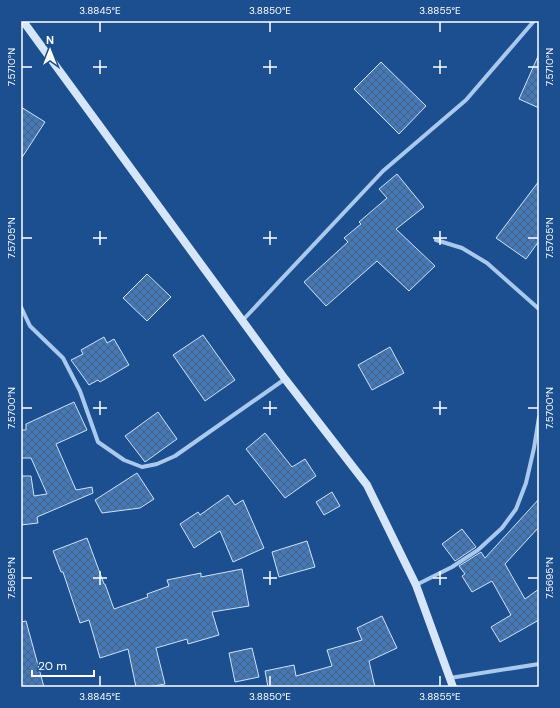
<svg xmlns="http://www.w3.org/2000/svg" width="560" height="708" font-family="'DM Sans',sans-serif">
<defs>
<pattern id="building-cross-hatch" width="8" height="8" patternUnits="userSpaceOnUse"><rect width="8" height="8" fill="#4478b7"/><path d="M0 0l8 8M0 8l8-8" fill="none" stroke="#486282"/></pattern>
</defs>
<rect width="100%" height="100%" fill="#1b4f8f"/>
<path fill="url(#building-cross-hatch)" stroke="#cfe3fa" d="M 539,54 L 539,108 L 519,99 Z
M 381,62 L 426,106 L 399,134 L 354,89 Z
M 21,107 L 45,122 L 21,159 Z
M 397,174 L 424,207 L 396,229 L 435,266 L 409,291 L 377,261 L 326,306 L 304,282 L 348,242 L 344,238 L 361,224 L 359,222 L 387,198 L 379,189 Z
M 539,181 L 539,241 L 526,259 L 496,238 Z
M 147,274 L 171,297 L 147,321 L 123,298 Z
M 203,335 L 235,380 L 205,401 L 173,355 Z
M 104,337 L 107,343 L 114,339 L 129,365 L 100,382 L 98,380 L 89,385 L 71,360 L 83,354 L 81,350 Z
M 390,347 L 404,373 L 372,390 L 358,365 Z
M 74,402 L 87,430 L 56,444 L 76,490 L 92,487 L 93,493 L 37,517 L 38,523 L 21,525 L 21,476 L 31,476 L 34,496 L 47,494 L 31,458 L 21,458 L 21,430 L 26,430 L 26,424 Z
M 158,412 L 177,439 L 145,462 L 125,436 Z
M 265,433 L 292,467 L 305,459 L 316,476 L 285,498 L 246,449 Z
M 137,473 L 154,499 L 140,508 L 102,513 L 95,500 Z
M 332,492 L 340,506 L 324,515 L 316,502 Z
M 228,495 L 235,505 L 243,500 L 264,548 L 233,562 L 220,531 L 194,548 L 180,524 L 198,512 L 200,515 Z
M 539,499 L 539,527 L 505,564 L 525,599 L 539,589 L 539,620 L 500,642 L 491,627 L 511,615 L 492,581 L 472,592 L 462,576 L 465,574 L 459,566 L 481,552 L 485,558 Z
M 462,529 L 476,547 L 455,561 L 442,544 Z
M 87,538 L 104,584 L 105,584 L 114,609 L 148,597 L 147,594 L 169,586 L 167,580 L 201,573 L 201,577 L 242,569 L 249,606 L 212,612 L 219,635 L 188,644 L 187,639 L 156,648 L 165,684 L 149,687 L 136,687 L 128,649 L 100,658 L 89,620 L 80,623 L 63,572 L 61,572 L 53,551 Z
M 307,541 L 315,567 L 279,577 L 272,552 Z
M 382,616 L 397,648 L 369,661 L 375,687 L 268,687 L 265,671 L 294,665 L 296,676 L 332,666 L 327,650 L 362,640 L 357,628 Z
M 26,621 L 44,687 L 21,687 L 21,622 Z
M 252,648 L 259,677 L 235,682 L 229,653 Z"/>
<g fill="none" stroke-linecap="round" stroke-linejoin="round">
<path stroke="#a9c9ee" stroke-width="4" d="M 436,240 L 462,248 L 487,263 L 539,309
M 21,307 L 30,326 L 63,358 L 80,391 L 98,442 L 124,460 L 142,467 L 157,464 L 175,456 L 285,379
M 243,320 L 383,171 L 466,100 L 534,21
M 416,585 L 452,567 L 478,550 L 502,528 L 516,509 L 526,483 L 534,448 L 539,417
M 450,678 L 539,664"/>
<path stroke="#d6e6fa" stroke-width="8" d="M 23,21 L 285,379 L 367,485 L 416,585 L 453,687"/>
</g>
<path fill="none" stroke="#fff" stroke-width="1.5" d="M 100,22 L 100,32M 270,22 L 270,32M 440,22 L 440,32M 100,60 L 100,74M 270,60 L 270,74M 440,60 L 440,74M 22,67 L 32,67M 93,67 L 107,67M 263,67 L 277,67M 433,67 L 447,67M 528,67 L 538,67M 100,231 L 100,245M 270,231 L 270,245M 440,231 L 440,245M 22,238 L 32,238M 93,238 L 107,238M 263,238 L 277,238M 433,238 L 447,238M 528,238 L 538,238M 100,401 L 100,415M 270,401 L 270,415M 440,401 L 440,415M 22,408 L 32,408M 93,408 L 107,408M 263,408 L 277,408M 433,408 L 447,408M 528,408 L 538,408M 100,571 L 100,585M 270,571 L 270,585M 440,571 L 440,585M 22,578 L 32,578M 93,578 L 107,578M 263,578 L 277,578M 433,578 L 447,578M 528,578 L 538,578M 100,676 L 100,686M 270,676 L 270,686M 440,676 L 440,686"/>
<rect width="560" height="708" fill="none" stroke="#1b4f8f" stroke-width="44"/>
<g transform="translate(50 50)" stroke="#1b4f8f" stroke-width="3" paint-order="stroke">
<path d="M0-3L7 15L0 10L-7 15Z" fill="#ffffff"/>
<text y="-6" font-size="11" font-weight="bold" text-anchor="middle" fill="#ffffff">N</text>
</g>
<path d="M32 670v6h62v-6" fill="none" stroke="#ffffff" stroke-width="2"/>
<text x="38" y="670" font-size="12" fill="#ffffff" stroke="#1b4f8f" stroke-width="3" paint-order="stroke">20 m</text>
<rect x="22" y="22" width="516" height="664" fill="none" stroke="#fff" stroke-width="1.5"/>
<g font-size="10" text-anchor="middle" fill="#fff">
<text x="100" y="14">3.8845°E</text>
<text x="270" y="14">3.8850°E</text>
<text x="440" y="14">3.8855°E</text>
<text transform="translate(11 67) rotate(-90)" y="4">7.5710°N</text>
<text transform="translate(549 67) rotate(-90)" y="4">7.5710°N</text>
<text transform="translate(11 238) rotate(-90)" y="4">7.5705°N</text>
<text transform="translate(549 238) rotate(-90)" y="4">7.5705°N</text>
<text transform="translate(11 408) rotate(-90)" y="4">7.5700°N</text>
<text transform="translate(549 408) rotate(-90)" y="4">7.5700°N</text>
<text transform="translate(11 578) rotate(-90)" y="4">7.5695°N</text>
<text transform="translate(549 578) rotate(-90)" y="4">7.5695°N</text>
<text x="100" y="700">3.8845°E</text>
<text x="270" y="700">3.8850°E</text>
<text x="440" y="700">3.8855°E</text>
</g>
</svg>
